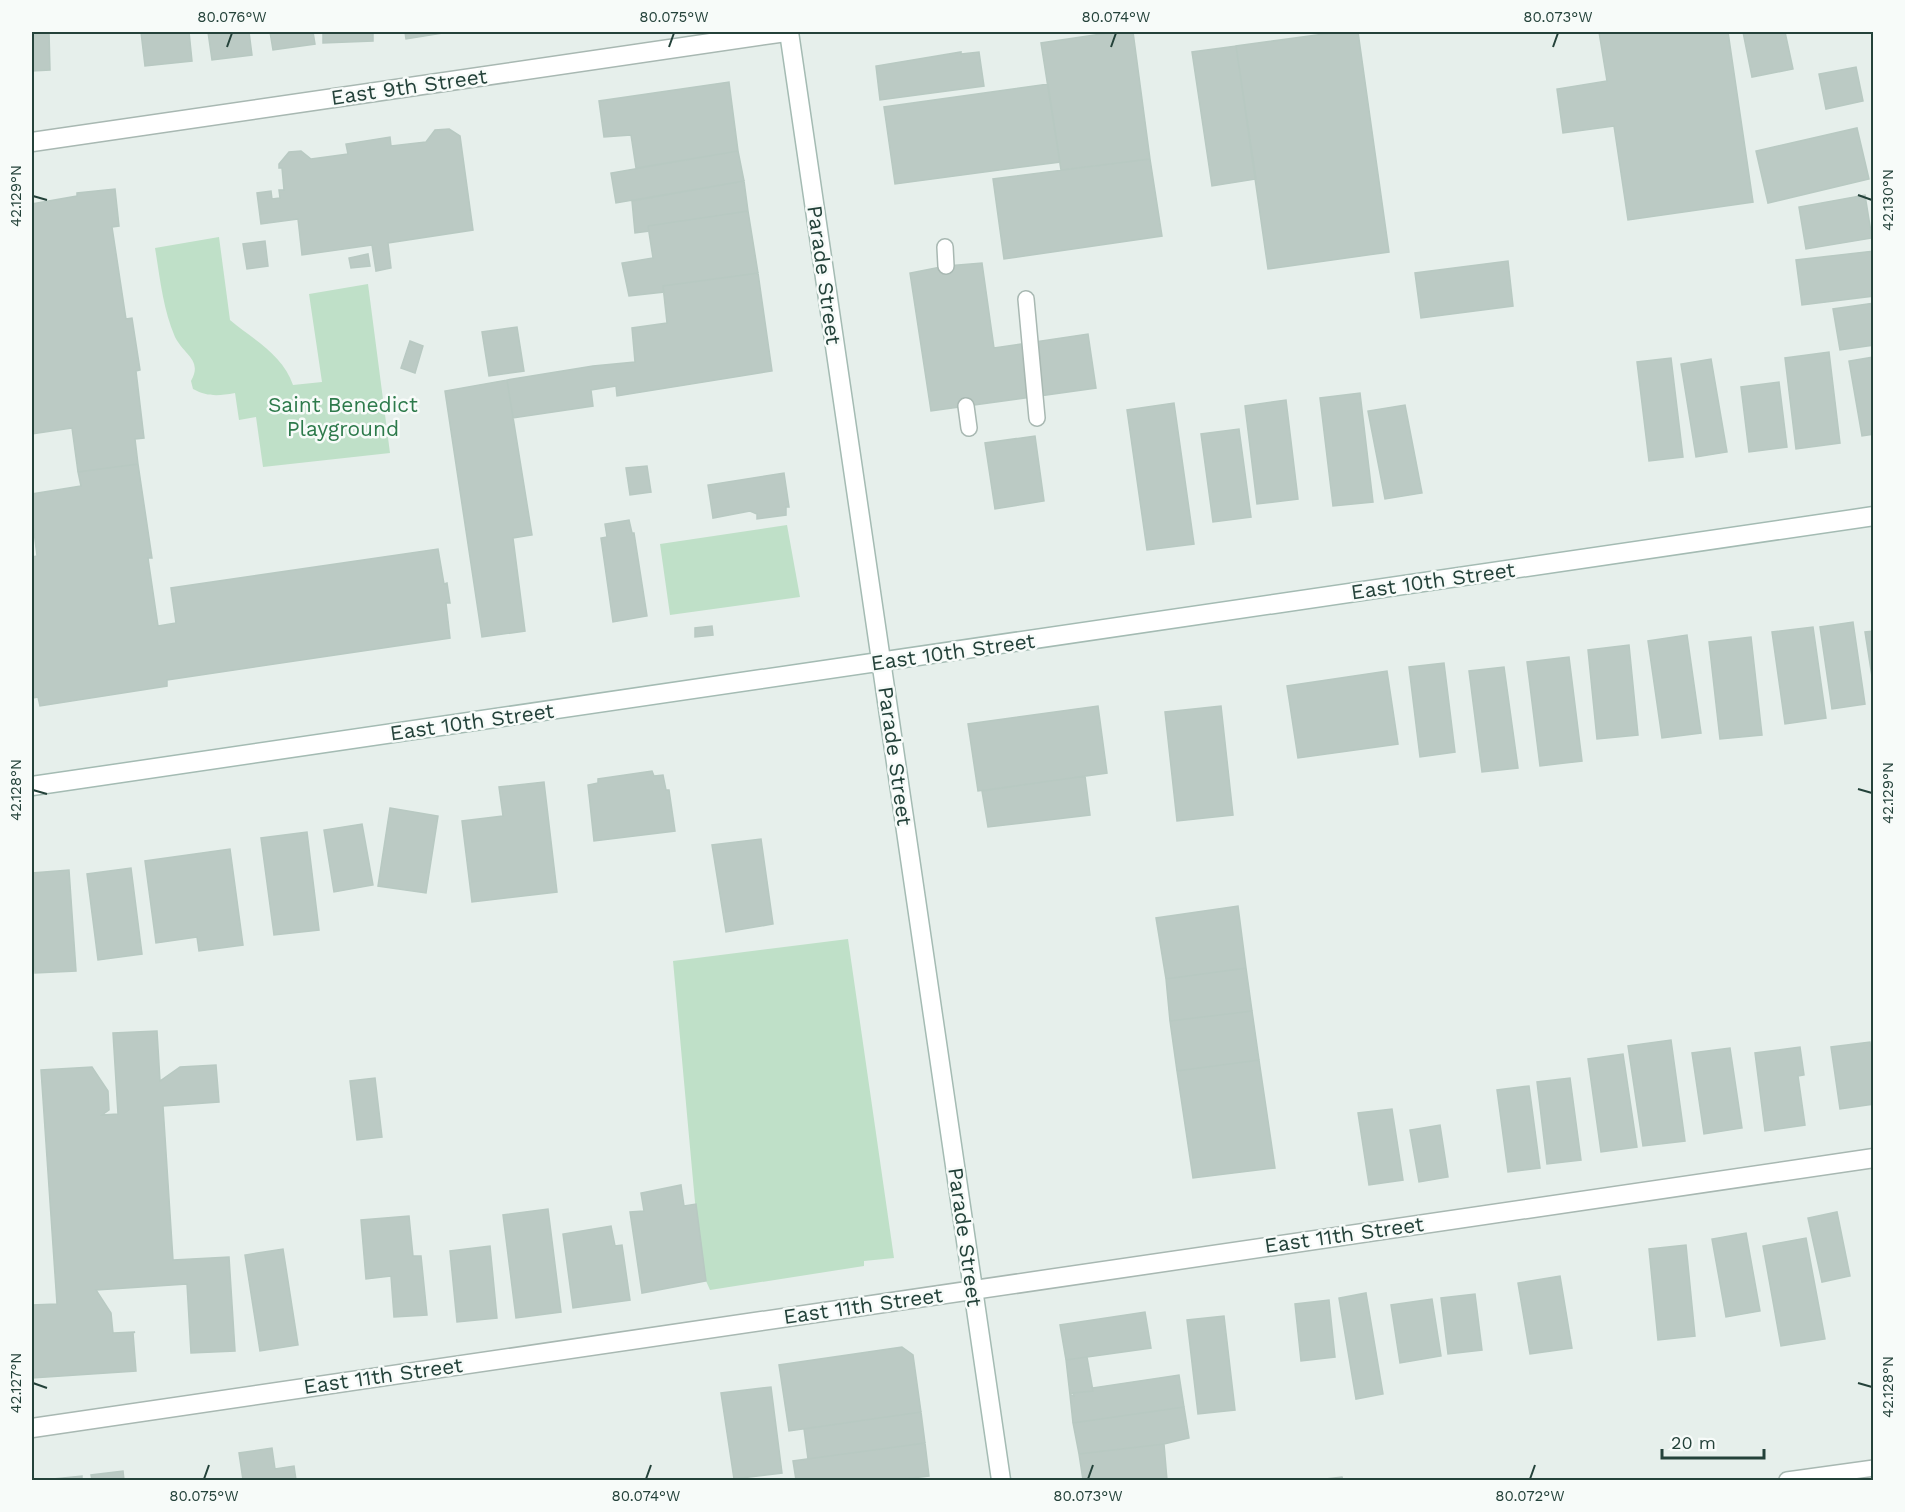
<svg xmlns="http://www.w3.org/2000/svg" width="1905" height="1512" font-family="'Work Sans',sans-serif">
<rect width="100%" height="100%" fill="#e6efeb"/>
<path fill="#bfe0c8" d="M 219,237 L 230,320 C 254,340 283,355 293,385 L 322,382 L 309,294 L 368,284 L 390,453 L 263,467 L 256,417 L 239,420 L 235,393 C 218,396 208,397 193,389 L 191,381 C 203,360 184,355 175,337 C 163,309 160,278 155,248 Z
M 787,525 L 800,597 L 670,615 L 660,544 Z
M 848,939 L 894,1258 L 864,1261 L 864,1266 L 710,1290 L 706,1281 L 695,1202 L 673,961 Z"/>
<path fill="#bbcac4" stroke="#b8c9c2" stroke-width="1.5" d="M 32,32 L 49,32 L 50,70 L 32,71 Z
M 141,32 L 189,32 L 192,61 L 145,66 Z
M 208,32 L 249,32 L 252,55 L 212,60 Z
M 270,32 L 313,32 L 315,44 L 273,50 Z
M 323,32 L 373,32 L 373,41 L 323,43 Z
M 405,32 L 449,32 L 406,39 Z
M 1115,32 L 1133,32 L 1150,159 L 1061,170 L 1041,43 Z
M 1339,32 L 1358,32 L 1389,252 L 1268,269 L 1236,46 Z
M 1599,32 L 1728,32 L 1753,202 L 1628,220 L 1614,126 L 1563,133 L 1557,89 L 1607,81 Z
M 1743,32 L 1785,32 L 1793,69 L 1752,77 Z
M 1236,46 L 1256,179 L 1212,186 L 1192,52 Z
M 961,52 L 961,54 L 979,52 L 984,86 L 880,100 L 876,66 Z
M 1856,67 L 1863,101 L 1826,109 L 1819,74 Z
M 729,82 L 738,151 L 636,168 L 631,135 L 604,137 L 599,101 Z
M 1048,84 L 1060,162 L 895,184 L 884,107 Z
M 1857,128 L 1869,179 L 1768,203 L 1756,151 Z
M 449,129 L 460,136 L 473,230 L 388,243 L 391,268 L 376,271 L 372,245 L 302,255 L 298,219 L 261,224 L 257,193 L 271,191 L 272,199 L 280,198 L 279,190 L 284,190 L 282,168 L 279,168 L 279,164 L 289,152 L 301,151 L 311,159 L 348,154 L 346,144 L 390,137 L 391,146 L 426,142 L 435,130 Z
M 738,151 L 744,181 L 616,203 L 611,173 Z
M 1150,159 L 1162,236 L 1004,259 L 993,179 Z
M 744,181 L 748,211 L 648,226 L 649,231 L 635,233 L 632,201 Z
M 115,189 L 119,226 L 112,227 L 126,319 L 132,318 L 140,370 L 136,371 L 144,438 L 135,439 L 138,464 L 78,472 L 72,428 L 32,434 L 32,204 L 77,196 L 77,193 Z
M 1865,195 L 1872,238 L 1806,249 L 1799,207 Z
M 748,211 L 758,273 L 663,286 L 664,292 L 629,296 L 622,263 L 653,258 L 648,226 Z
M 265,241 L 268,266 L 247,269 L 243,244 Z
M 1874,251 L 1874,296 L 1802,305 L 1796,260 Z
M 368,254 L 370,266 L 351,268 L 349,258 Z
M 1508,261 L 1513,306 L 1421,318 L 1415,273 Z
M 982,263 L 994,348 L 1088,334 L 1096,388 L 931,411 L 910,273 L 946,266 Z
M 758,273 L 772,371 L 617,396 L 616,386 L 591,390 L 593,406 L 513,418 L 507,380 L 593,366 L 635,362 L 632,328 L 667,323 L 663,286 Z
M 1874,303 L 1874,345 L 1840,350 L 1833,309 Z
M 517,327 L 524,371 L 489,376 L 482,332 Z
M 410,341 L 423,346 L 415,373 L 401,368 Z
M 1829,352 L 1840,443 L 1796,449 L 1785,358 Z
M 1874,357 L 1874,434 L 1862,436 L 1849,361 Z
M 1671,358 L 1683,457 L 1649,461 L 1637,362 Z
M 1711,359 L 1727,452 L 1696,457 L 1681,364 Z
M 507,380 L 532,535 L 513,538 L 525,631 L 482,637 L 445,391 Z
M 1779,382 L 1787,447 L 1749,452 L 1741,387 Z
M 1360,393 L 1373,502 L 1333,506 L 1320,398 Z
M 1286,400 L 1298,499 L 1257,504 L 1245,406 Z
M 1174,403 L 1194,544 L 1147,550 L 1127,410 Z
M 1405,405 L 1422,493 L 1385,499 L 1368,411 Z
M 1239,429 L 1251,517 L 1213,522 L 1201,434 Z
M 1035,436 L 1044,501 L 995,509 L 985,443 Z
M 138,464 L 152,558 L 148,558 L 158,626 L 176,623 L 171,588 L 438,549 L 444,584 L 447,583 L 450,603 L 446,603 L 450,638 L 167,680 L 167,686 L 40,706 L 38,697 L 32,698 L 32,557 L 37,556 L 32,515 L 32,494 L 81,486 L 78,472 Z
M 647,466 L 651,492 L 630,495 L 626,468 Z
M 784,473 L 789,507 L 786,507 L 786,515 L 757,519 L 757,514 L 750,511 L 713,518 L 708,485 Z
M 629,520 L 632,533 L 634,533 L 647,616 L 613,622 L 601,538 L 607,537 L 605,524 Z
M 1853,622 L 1865,704 L 1832,709 L 1820,627 Z
M 712,626 L 713,635 L 695,637 L 695,628 Z
M 1813,627 L 1826,718 L 1785,724 L 1772,632 Z
M 1874,631 L 1874,682 L 1873,683 L 1865,632 Z
M 1687,635 L 1701,733 L 1662,738 L 1648,641 Z
M 1751,637 L 1762,735 L 1720,739 L 1709,642 Z
M 1629,645 L 1638,735 L 1597,739 L 1588,650 Z
M 1569,657 L 1582,761 L 1540,766 L 1527,662 Z
M 1444,663 L 1455,752 L 1420,757 L 1409,667 Z
M 1504,667 L 1518,768 L 1482,772 L 1469,671 Z
M 1387,671 L 1398,744 L 1298,758 L 1287,686 Z
M 1098,706 L 1107,773 L 978,791 L 968,724 Z
M 1221,706 L 1233,815 L 1177,821 L 1165,712 Z
M 652,771 L 654,776 L 663,775 L 666,790 L 669,790 L 675,831 L 594,841 L 588,785 L 598,783 L 598,779 Z
M 1085,776 L 1090,815 L 988,827 L 982,791 Z
M 544,782 L 557,892 L 472,902 L 462,821 L 503,816 L 499,787 Z
M 390,808 L 438,816 L 426,893 L 378,886 Z
M 362,824 L 373,885 L 334,892 L 324,830 Z
M 307,832 L 319,930 L 274,935 L 261,838 Z
M 761,839 L 773,924 L 726,932 L 712,845 Z
M 230,849 L 243,945 L 199,951 L 197,937 L 156,943 L 145,861 Z
M 131,868 L 142,954 L 98,960 L 87,874 Z
M 69,870 L 76,971 L 35,973 L 32,920 L 32,873 Z
M 1238,906 L 1246,968 L 1166,979 L 1156,918 Z
M 1246,968 L 1252,1011 L 1170,1021 L 1166,979 Z
M 1252,1011 L 1259,1060 L 1177,1071 L 1170,1021 Z
M 157,1031 L 160,1081 L 180,1067 L 216,1065 L 219,1102 L 163,1106 L 173,1260 L 229,1257 L 235,1351 L 191,1353 L 187,1284 L 96,1290 L 111,1313 L 113,1333 L 135,1332 L 133,1333 L 136,1371 L 32,1378 L 32,1305 L 57,1304 L 41,1070 L 92,1067 L 108,1091 L 109,1110 L 102,1115 L 118,1114 L 113,1033 Z
M 1671,1040 L 1685,1141 L 1643,1146 L 1628,1046 Z
M 1870,1042 L 1874,1068 L 1874,1104 L 1840,1109 L 1831,1047 Z
M 1800,1047 L 1804,1075 L 1798,1076 L 1805,1125 L 1765,1131 L 1755,1053 Z
M 1730,1048 L 1742,1128 L 1704,1134 L 1692,1053 Z
M 1623,1054 L 1637,1147 L 1601,1152 L 1588,1059 Z
M 1259,1060 L 1275,1168 L 1193,1178 L 1177,1071 Z
M 375,1078 L 382,1137 L 357,1140 L 350,1081 Z
M 1570,1078 L 1581,1160 L 1547,1164 L 1537,1082 Z
M 1529,1086 L 1540,1168 L 1508,1172 L 1497,1090 Z
M 1392,1109 L 1403,1180 L 1369,1185 L 1358,1113 Z
M 1440,1125 L 1448,1177 L 1419,1182 L 1410,1130 Z
M 681,1185 L 684,1206 L 696,1204 L 706,1281 L 642,1293 L 630,1212 L 644,1211 L 641,1193 Z
M 548,1209 L 561,1312 L 516,1318 L 503,1215 Z
M 1837,1212 L 1850,1276 L 1822,1282 L 1808,1218 Z
M 409,1216 L 413,1256 L 421,1256 L 427,1315 L 394,1317 L 391,1276 L 366,1279 L 361,1220 Z
M 611,1226 L 615,1246 L 622,1245 L 630,1300 L 573,1308 L 563,1234 Z
M 1746,1233 L 1760,1311 L 1726,1317 L 1712,1239 Z
M 1806,1238 L 1825,1339 L 1781,1346 L 1763,1246 Z
M 1686,1245 L 1695,1336 L 1658,1340 L 1649,1249 Z
M 490,1246 L 497,1318 L 457,1322 L 450,1251 Z
M 283,1249 L 298,1345 L 260,1351 L 245,1255 Z
M 1560,1276 L 1572,1348 L 1530,1354 L 1518,1283 Z
M 1366,1293 L 1383,1394 L 1356,1399 L 1339,1298 Z
M 1475,1294 L 1482,1350 L 1448,1354 L 1441,1298 Z
M 1432,1299 L 1441,1356 L 1400,1363 L 1391,1305 Z
M 1329,1300 L 1335,1357 L 1301,1361 L 1295,1304 Z
M 1145,1312 L 1151,1348 L 1066,1360 L 1060,1325 Z
M 1224,1316 L 1235,1410 L 1198,1414 L 1187,1320 Z
M 902,1347 L 913,1355 L 921,1412 L 789,1431 L 779,1365 Z
M 1087,1357 L 1093,1391 L 1073,1393 L 1070,1395 L 1066,1360 Z
M 1179,1375 L 1184,1407 L 1073,1423 L 1070,1395 L 1074,1396 L 1073,1393 L 1093,1391 L 1092,1388 Z
M 771,1387 L 782,1473 L 734,1479 L 721,1393 Z
M 1184,1407 L 1189,1438 L 1164,1444 L 1079,1454 L 1073,1423 Z
M 921,1412 L 925,1443 L 808,1459 L 804,1429 Z
M 925,1443 L 929,1476 L 894,1480 L 796,1480 L 793,1461 Z
M 1164,1444 L 1167,1480 L 1083,1480 L 1079,1454 Z
M 272,1448 L 275,1469 L 294,1466 L 296,1480 L 243,1480 L 239,1453 Z
M 123,1471 L 124,1480 L 92,1480 L 91,1475 Z
M 82,1476 L 82,1480 L 43,1480 Z
M 1342,1477 L 1343,1480 L 1317,1480 Z"/>
<g fill="none" stroke-linecap="round" stroke-linejoin="round">
<defs>
<path id="lane" d="M 945,247 L 946,266
M 1026,299 L 1037,418
M 966,406 L 969,428
M 1787,1480 L 1874,1468"/>
<path id="street" d="M 32,142 L 786,32
M 32,1428 L 1874,1158"/>
<path id="secondary" d="M 789,32 L 1001,1480
M 32,786 L 1874,516"/>
</defs>
<use href="#lane" stroke="#a8b8b2" stroke-width="18"/>
<use href="#street" stroke="#a8b8b2" stroke-width="21"/>
<use href="#secondary" stroke="#a4bbb3" stroke-width="21"/>
<use href="#lane" stroke="#fff" stroke-width="15"/>
<use href="#street" stroke="#fff" stroke-width="18"/>
<use href="#secondary" stroke="#fff" stroke-width="18"/>
</g>
<path fill="none" stroke="#24423a" stroke-width="2" d="M 227,47 L 232,33M 669,47 L 674,33M 1111,47 L 1116,33M 1553,47 L 1558,33M 1858,195 L 1872,200M 33,196 L 47,200M 1858,789 L 1872,793M 33,790 L 47,794M 33,1383 L 47,1388M 1858,1383 L 1872,1387M 204,1479 L 209,1465M 646,1479 L 651,1465M 1088,1479 L 1093,1465M 1530,1479 L 1535,1465"/>
<g text-anchor="middle" stroke-width="5" stroke-linejoin="round" paint-order="stroke">
<g font-size="21" fill="#24423a" stroke="#f7fbf9">
<text transform="translate(409 87) rotate(-8)" y="7">East 9th Street</text>
<text transform="translate(824 275) rotate(82)" y="7">Parade Street</text>
<text transform="translate(1433 581) rotate(-8)" y="7">East 10th Street</text>
<text transform="translate(953 652) rotate(-8)" y="7">East 10th Street</text>
<text transform="translate(472 722) rotate(-8)" y="7">East 10th Street</text>
<text transform="translate(895 756) rotate(82)" y="7">Parade Street</text>
<text transform="translate(1344 1235) rotate(-8)" y="7">East 11th Street</text>
<text transform="translate(965 1237) rotate(82)" y="7">Parade Street</text>
<text transform="translate(863 1306) rotate(-8)" y="7">East 11th Street</text>
<text transform="translate(383 1376) rotate(-8)" y="7">East 11th Street</text>
</g>
<g font-size="21" fill="#2d7a4b" stroke="#f7fbf9">
<text x="343" y="412">Saint Benedict<tspan x="343" dy="24">Playground</tspan></text>
</g>
</g>
<rect width="1905" height="1512" fill="none" stroke="#f7fbf9" stroke-width="66"/>
<path d="M1662 1449v9h102v-9" fill="none" stroke="#24423a" stroke-width="3"/>
<text x="1671" y="1449" font-size="18" fill="#24423a" stroke="#f7fbf9" stroke-width="4.5" paint-order="stroke">20 m</text>
<rect x="33" y="33" width="1839" height="1446" fill="none" stroke="#24423a" stroke-width="2"/>
<g font-size="15" text-anchor="middle" fill="#24423a">
<text x="232" y="22">80.076°W</text>
<text x="674" y="22">80.075°W</text>
<text x="1116" y="22">80.074°W</text>
<text x="1558" y="22">80.073°W</text>
<text transform="translate(16 196) rotate(-90)" y="5">42.129°N</text>
<text transform="translate(1888 200) rotate(-90)" y="5">42.130°N</text>
<text transform="translate(16 790) rotate(-90)" y="5">42.128°N</text>
<text transform="translate(1888 793) rotate(-90)" y="5">42.129°N</text>
<text transform="translate(16 1383) rotate(-90)" y="5">42.127°N</text>
<text transform="translate(1888 1387) rotate(-90)" y="5">42.128°N</text>
<text x="204" y="1501">80.075°W</text>
<text x="646" y="1501">80.074°W</text>
<text x="1088" y="1501">80.073°W</text>
<text x="1530" y="1501">80.072°W</text>
</g>
</svg>
